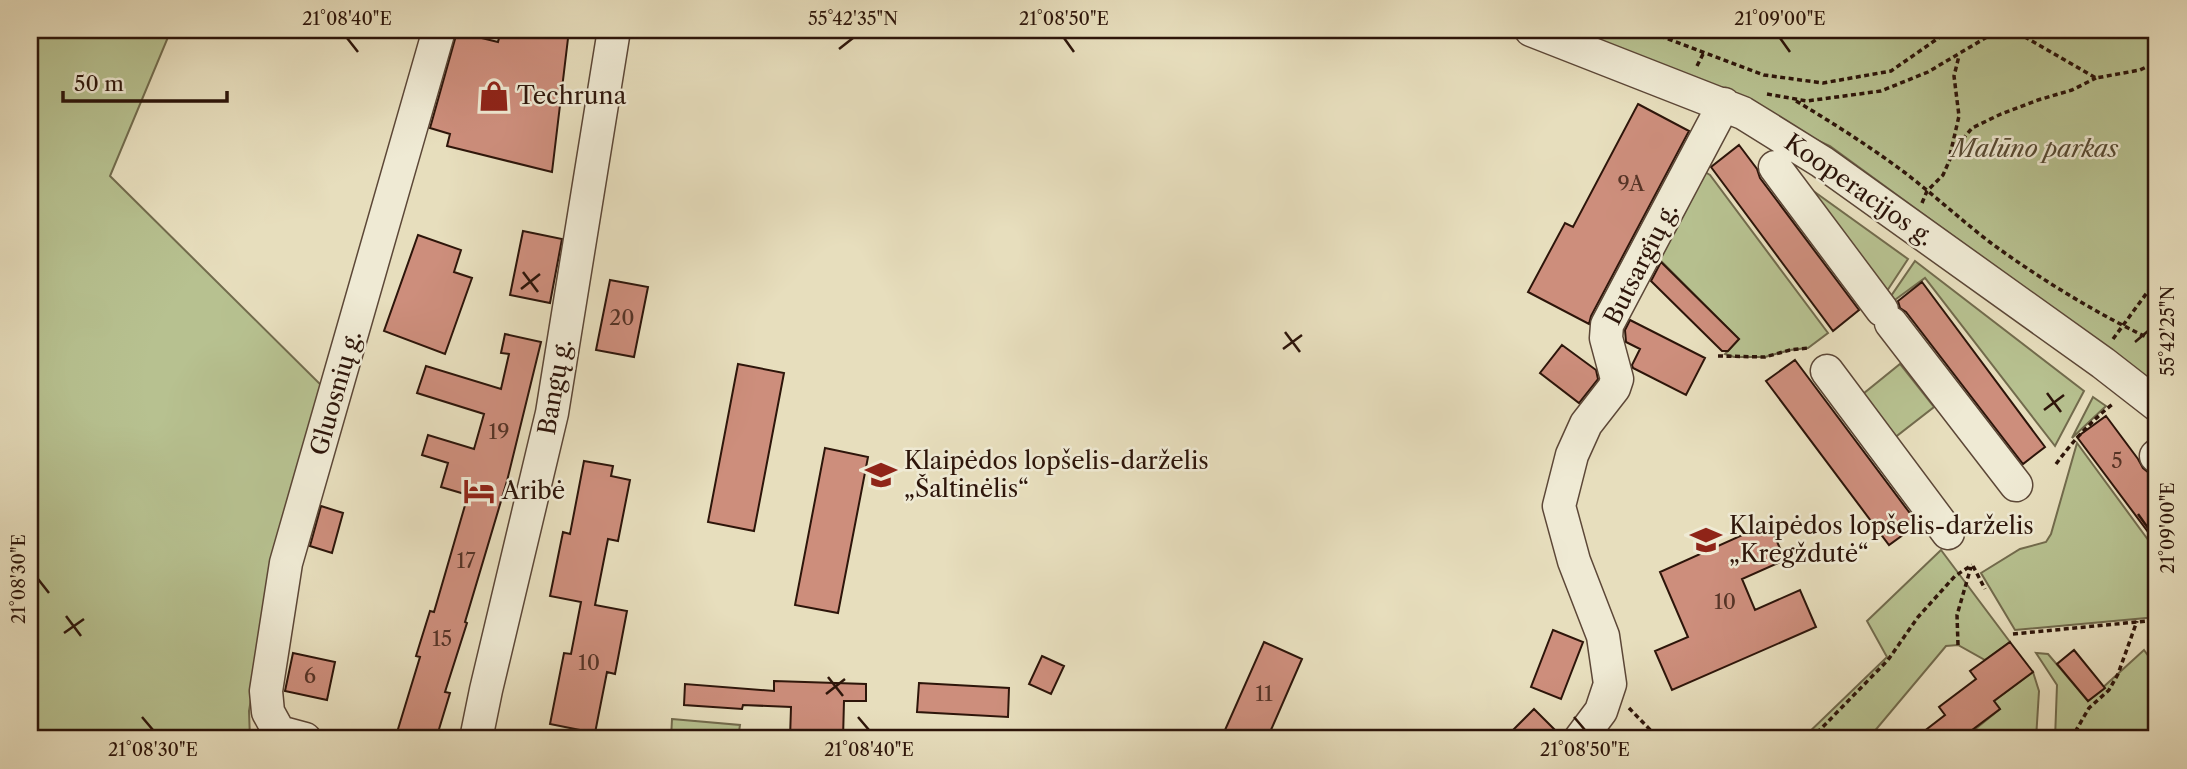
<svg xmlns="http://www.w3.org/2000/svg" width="2187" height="769" font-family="'Libre Caslon Text',serif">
<rect width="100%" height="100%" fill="#e7debd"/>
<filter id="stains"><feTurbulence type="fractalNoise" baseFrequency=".00286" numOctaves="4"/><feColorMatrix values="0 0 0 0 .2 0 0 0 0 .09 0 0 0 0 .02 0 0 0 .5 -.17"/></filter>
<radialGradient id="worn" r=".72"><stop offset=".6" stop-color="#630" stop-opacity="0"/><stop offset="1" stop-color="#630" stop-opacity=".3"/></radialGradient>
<path fill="#b7c190" stroke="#726b4d" stroke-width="2" d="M 30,30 L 171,30 L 110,176 L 325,389 L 274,564 L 249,711 L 250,739 L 30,739 Z
M 1579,30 L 2157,30 L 2157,385 L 1830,146 Z
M 1700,169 L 1710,175 L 1828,333 L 1808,348 L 1790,350 L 1765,357 L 1734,357 L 1725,354 L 1739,339 L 1659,259 Z
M 1798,180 L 1908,259 L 1883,297 Z
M 1915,261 L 2084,391 L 2055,446 L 1925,278 L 1892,302 L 1889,299 Z
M 1900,364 L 1934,407 L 1889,442 L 1858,398 Z
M 2093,397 L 2106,406 L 2072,438 Z
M 2077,443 L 2157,552 L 2157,617 L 2015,630 L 1981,573 L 2020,549 L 2046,542 L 2051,534 Z
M 1941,550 L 2010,642 L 1985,660 L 1958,645 L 1946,646 L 1868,739 L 1802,739 L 1887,657 L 1867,621 Z
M 2144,650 L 2157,668 L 2157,739 L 2055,739 L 2057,685 L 2036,653 L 2048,654 L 2088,701 Z
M 2033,672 L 2039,691 L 2036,739 L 1963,739 L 2000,709 L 1994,701 Z
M 672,719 L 740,725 L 738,739 L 671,739 Z"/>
<path fill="#cd8e7c" stroke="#2d150a" stroke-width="2" d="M 501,30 L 569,30 L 552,172 L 447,146 L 450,134 L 430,128 L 457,32 L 498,42 Z
M 1638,104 L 1689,131 L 1591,316 L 1589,324 L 1528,292 L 1565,223 L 1573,227 Z
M 1739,145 L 1757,169 L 1760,178 L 1859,310 L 1833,331 L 1711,167 Z
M 523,231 L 562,239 L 550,303 L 510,295 Z
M 418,235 L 461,250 L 454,272 L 472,278 L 445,354 L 384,331 Z
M 1661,262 L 1739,339 L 1728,351 L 1722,351 L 1651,281 Z
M 610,280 L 648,287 L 634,357 L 596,350 Z
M 1922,282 L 2045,447 L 2023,464 L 1906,312 L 1900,308 L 1898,301 Z
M 1630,320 L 1705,358 L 1686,395 L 1633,368 L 1632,365 L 1640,349 L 1626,342 L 1625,330 Z
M 505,334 L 541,342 L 507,481 L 465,622 L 467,623 L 445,692 L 450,693 L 436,739 L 395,739 L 420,657 L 416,656 L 430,611 L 434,612 L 468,495 L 441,487 L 448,463 L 422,455 L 428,435 L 474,449 L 484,414 L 417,393 L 426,366 L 501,389 L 509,354 L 501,353 Z
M 1562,345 L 1596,370 L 1598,379 L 1579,403 L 1540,373 Z
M 1795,360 L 1918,524 L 1889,545 L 1766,381 Z
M 738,364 L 784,373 L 754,531 L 708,522 Z
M 2106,416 L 2138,459 L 2143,468 L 2149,473 L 2157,484 L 2157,544 L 2077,437 Z
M 825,448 L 868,457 L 838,613 L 795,605 Z
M 584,461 L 613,466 L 611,476 L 630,480 L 618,541 L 608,539 L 595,605 L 627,611 L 615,674 L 607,672 L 595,733 L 550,724 L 564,653 L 571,654 L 581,602 L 550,596 L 563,532 L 570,534 Z
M 321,506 L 343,513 L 332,553 L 310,546 Z
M 1769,523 L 1785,560 L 1742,579 L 1755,610 L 1800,590 L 1816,627 L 1672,690 L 1655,651 L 1688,637 L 1660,572 Z
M 1553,630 L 1583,642 L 1561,699 L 1531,687 Z
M 1264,642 L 1302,659 L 1267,739 L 1221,739 Z
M 2010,642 L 2033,672 L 1994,701 L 2000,709 L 1960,739 L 1914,739 L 1945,715 L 1939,707 L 1976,679 L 1970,671 Z
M 2074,650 L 2105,688 L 2088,701 L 2057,664 Z
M 293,653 L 335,662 L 327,700 L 285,691 Z
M 1042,656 L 1064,666 L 1051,694 L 1029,684 Z
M 774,681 L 866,684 L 866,701 L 844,701 L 843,739 L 790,739 L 791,707 L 743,705 L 742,709 L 684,705 L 685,684 L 774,691 Z
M 919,683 L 1009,688 L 1008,717 L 917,712 Z
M 1534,709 L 1562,737 L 1562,739 L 1504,739 Z"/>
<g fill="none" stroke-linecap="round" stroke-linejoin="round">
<defs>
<path id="minor" d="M 1531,30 L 1743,113 L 1822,162 L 2103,363 L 2157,405
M 1775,167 L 1882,310
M 1891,323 L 2016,485
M 1827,371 L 1948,533
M 2156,456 L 2157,457
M 305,739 L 279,732 L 268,712 L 266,691 L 286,563 L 439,30
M 476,739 L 486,690 L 552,413 L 614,30
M 1580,739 L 1601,711 L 1610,684 L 1603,636 L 1574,561 L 1559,506 L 1572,455 L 1586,424 L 1614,388 L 1617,379 L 1606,338 L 1607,325 L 1724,104"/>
</defs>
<use href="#minor" stroke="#5c4737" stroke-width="35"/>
<path stroke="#2d150a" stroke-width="3.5" stroke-dasharray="5 3.5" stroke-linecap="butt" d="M 1644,30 L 1764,75 L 1823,83 L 1891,71 L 1950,30
M 1697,66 L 1704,52
M 1767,94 L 1807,101 L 1881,91 L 1928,72 L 1987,37 L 2025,37 L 2096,78 L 2140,70 L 2157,62
M 1796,101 C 1833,123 1869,146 1904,172 C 1934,195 1961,220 1991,243 C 2040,279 2102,317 2157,342
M 1950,155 L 1959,116 L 1954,76 L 1959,56
M 1922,203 L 1927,191 L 1943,175 L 1954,150 L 1972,128 L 2001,114 L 2038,100 L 2072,90 L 2096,78
M 2113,339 L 2157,279
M 1718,356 L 1765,357 L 1790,350 L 1808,348
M 2056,464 C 2073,441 2091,421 2114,403
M 1973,566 L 1985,589
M 2013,634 L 2157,620
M 1958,645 L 1957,615 L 1971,567
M 1629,708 L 1659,739
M 1811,739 L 1888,660 L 1918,617 L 1955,576 L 1972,565
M 2071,739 L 2089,708 L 2109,690 L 2118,674 L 2137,621"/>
<use href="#minor" stroke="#efead4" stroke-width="32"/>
</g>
<path fill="none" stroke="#2d150a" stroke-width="2.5" d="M 347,38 L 358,52M 1064,38 L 1074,52M 1780,38 L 1790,52M 839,49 L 853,38M 523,272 L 538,292M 521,289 L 540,274M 1285,332 L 1300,352M 2135,342 L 2148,331M 1283,349 L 1302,335M 2047,393 L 2061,412M 2044,410 L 2064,395M 2138,514 L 2148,528M 38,579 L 49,593M 66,616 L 81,636M 64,633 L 84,619M 828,677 L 843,696M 826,694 L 845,679M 142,717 L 153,730M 858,717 L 869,730M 1574,717 L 1585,730"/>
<defs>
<symbol id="shop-bare" viewBox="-9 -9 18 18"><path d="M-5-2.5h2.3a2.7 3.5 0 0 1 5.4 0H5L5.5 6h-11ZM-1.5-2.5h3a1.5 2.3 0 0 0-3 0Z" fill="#8f2418" stroke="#efead4" stroke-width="2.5" paint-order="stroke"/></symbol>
<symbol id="school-bare" viewBox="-9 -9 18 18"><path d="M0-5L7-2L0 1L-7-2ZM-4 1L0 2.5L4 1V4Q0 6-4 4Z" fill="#8f2418" stroke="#efead4" stroke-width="2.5" paint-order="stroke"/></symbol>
<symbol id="hotel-bare" viewBox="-9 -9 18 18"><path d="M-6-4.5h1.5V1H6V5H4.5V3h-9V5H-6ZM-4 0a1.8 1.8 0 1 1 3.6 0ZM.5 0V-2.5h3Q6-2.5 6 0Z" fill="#8f2418" stroke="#efead4" stroke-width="2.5" paint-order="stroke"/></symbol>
</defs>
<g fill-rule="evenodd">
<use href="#shop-bare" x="472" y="74" width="44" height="44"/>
<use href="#school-bare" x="859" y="453" width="44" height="44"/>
<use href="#hotel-bare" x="457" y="469" width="44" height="44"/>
<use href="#school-bare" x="1684" y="518" width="44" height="44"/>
</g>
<g text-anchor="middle" stroke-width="5" stroke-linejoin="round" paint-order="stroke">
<g font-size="21" fill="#553326">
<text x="1631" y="191">9A</text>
<text x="622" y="325">20</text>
<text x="499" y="439">19</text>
<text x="2117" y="468">5</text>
<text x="466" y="568">17</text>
<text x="1725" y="609">10</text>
<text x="442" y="646">15</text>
<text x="589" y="670">10</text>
<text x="310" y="683">6</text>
<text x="1264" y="701">11</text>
</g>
<g font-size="24" fill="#2d150a" stroke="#efead4" text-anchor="start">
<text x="517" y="104">Techruna</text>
<text x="904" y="469">Klaipėdos lopšelis-darželis<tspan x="904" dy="28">„Šaltinėlis“</tspan></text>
<text x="502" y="499">Aribė</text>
<text x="1729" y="534">Klaipėdos lopšelis-darželis<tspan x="1729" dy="28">„Kregždutė“</tspan></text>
</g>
<g font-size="24" font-style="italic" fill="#564932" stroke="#efead4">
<text x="2035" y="157">Malūno parkas</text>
</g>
<g font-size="24" fill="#2d150a" stroke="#efead4">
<text transform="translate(1859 190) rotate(35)" y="8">Kooperacijos g.</text>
<text transform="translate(1641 264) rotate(-63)" y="8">Butsargių g.</text>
<text transform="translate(555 387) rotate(-80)" y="8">Bangų g.</text>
<text transform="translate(336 393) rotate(-74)" y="8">Gluosnių g.</text>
</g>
</g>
<rect width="2187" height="769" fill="none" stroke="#e7debd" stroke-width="77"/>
<path d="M63 91v10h164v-10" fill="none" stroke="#2d150a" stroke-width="3.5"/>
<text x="74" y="91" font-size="21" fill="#2d150a" stroke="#efead4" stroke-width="5" paint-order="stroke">50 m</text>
<rect x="38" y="38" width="2110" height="692" fill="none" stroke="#2d150a" stroke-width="2.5"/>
<g font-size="18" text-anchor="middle" fill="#2d150a">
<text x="347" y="25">21°08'40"E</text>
<text x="853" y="25">55°42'35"N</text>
<text x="1064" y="25">21°08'50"E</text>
<text x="1780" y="25">21°09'00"E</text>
<text transform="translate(2168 331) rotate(-90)" y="6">55°42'25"N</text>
<text transform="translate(2168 528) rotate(-90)" y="6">21°09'00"E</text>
<text transform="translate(19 579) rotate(-90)" y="6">21°08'30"E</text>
<text x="153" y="756">21°08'30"E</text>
<text x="869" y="756">21°08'40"E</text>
<text x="1585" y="756">21°08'50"E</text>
</g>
<rect width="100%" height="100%" filter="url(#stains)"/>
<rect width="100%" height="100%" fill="url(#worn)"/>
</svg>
